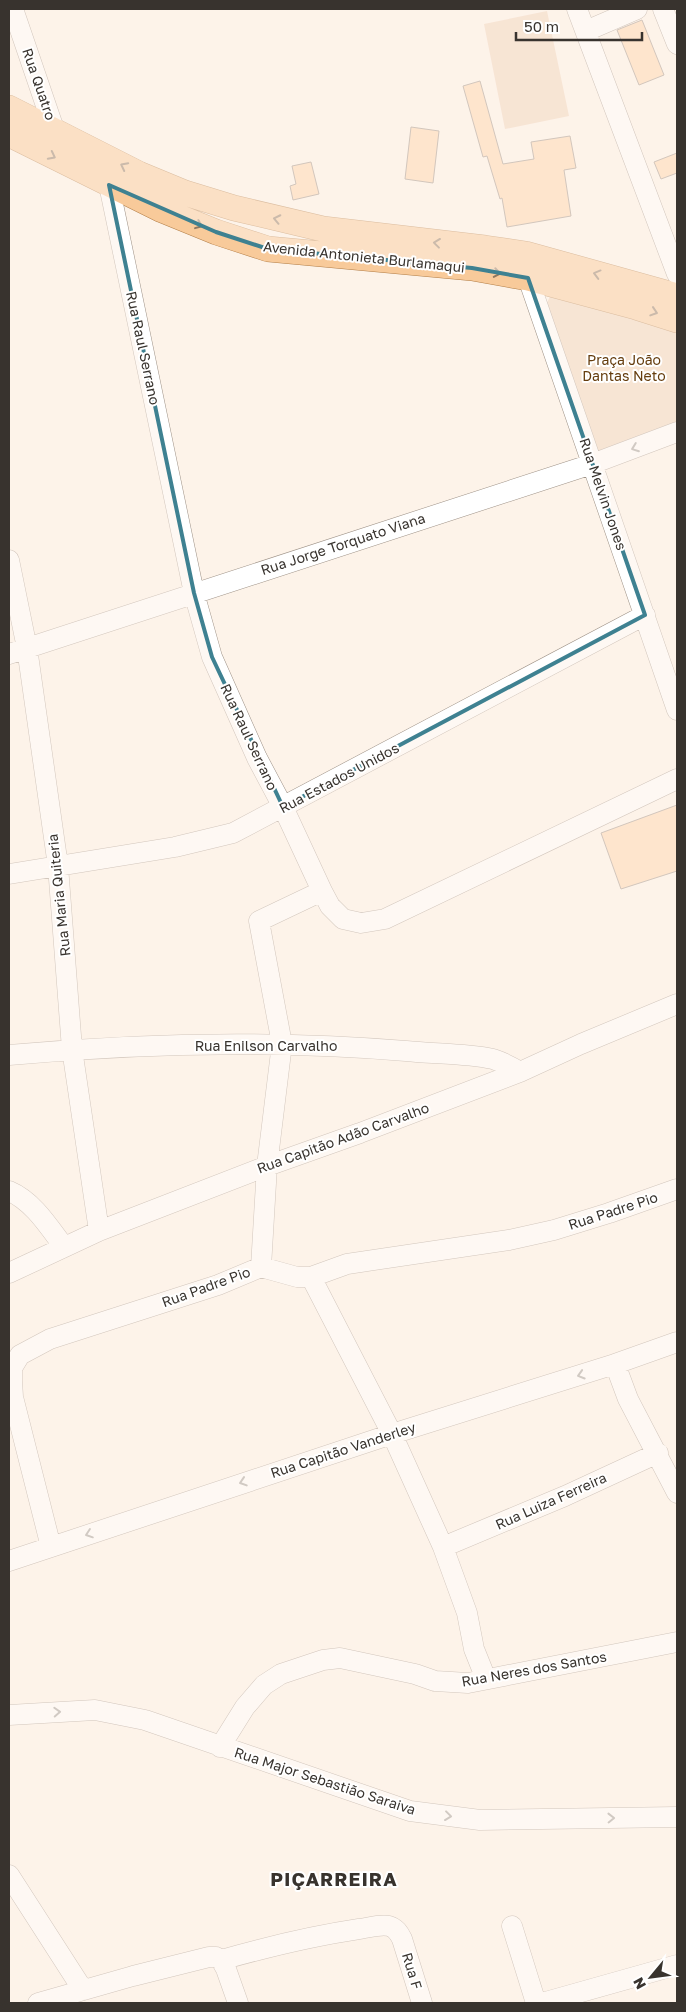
<svg xmlns="http://www.w3.org/2000/svg" width="686" height="2012" font-family="'Golos Text',sans-serif">
<rect width="100%" height="100%" fill="#fdf3e9"/>
<path fill="#f0d4bb" d="M 547,11 L 569,116 L 505,129 L 484,24 Z
M 553,290 L 677,328 L 677,422 L 596,452 L 546,305 Z"/>
<path fill="#ffd4ab" stroke="#9e9186" d="M 642,20 L 664,75 L 639,85 L 617,30 Z
M 480,81 L 503,164 L 534,159 L 531,142 L 570,136 L 576,168 L 564,170 L 571,216 L 507,227 L 502,198 L 500,199 L 487,156 L 483,157 L 463,86 Z
M 411,127 L 439,131 L 433,183 L 405,179 Z
M 677,153 L 677,173 L 661,179 L 654,162 Z
M 311,162 L 319,194 L 293,200 L 290,186 L 296,184 L 292,166 Z
M 677,805 L 677,871 L 621,889 L 601,833 Z"/>
<g fill="none" stroke-linecap="round" stroke-linejoin="round">
<defs>
<path id="minor" d="M 13,9 L 55,132
M 577,9 L 677,274
M 663,9 L 677,44
M 586,31 L 637,9
M 109,185 L 194,593 L 212,657 L 257,758 L 283,807 L 322,891 L 330,906 L 343,919 L 361,923 L 385,919 L 677,779
M 528,278 L 677,710
M 9,560 L 27,648 L 58,866 L 72,1049 L 99,1231
M 9,654 L 592,464 L 677,432
M 9,874 L 175,847 L 233,833 L 645,615
M 9,1055 C 140,1043 274,1040 406,1051 C 434,1054 465,1053 493,1059 C 502,1062 512,1067 520,1072
M 9,1191 C 33,1201 49,1227 64,1247
M 261,1267 L 267,1166 L 282,1044 L 259,921 L 322,891
M 9,1273 L 99,1231 L 267,1166 L 360,1133 L 520,1072 L 581,1044 L 677,1004
M 311,1277 L 392,1434 L 443,1547 L 467,1613 L 474,1649 L 486,1679
M 615,1364 L 628,1399 L 677,1493
M 51,1547 L 13,1397 L 12,1381 L 12,1368 L 20,1355 L 50,1339 L 218,1285 L 261,1267 L 297,1277 L 311,1277 L 347,1264 L 509,1240 L 554,1230 L 609,1213 L 677,1189
M 443,1547 L 565,1496 L 658,1453
M 9,1561 L 392,1434 L 615,1364 L 677,1342
M 9,1715 L 95,1710 L 145,1720 L 410,1811 L 480,1820 L 677,1817
M 220,1747 L 245,1707 L 264,1685 L 281,1674 L 323,1660 L 340,1658 L 415,1674 L 435,1681 L 468,1683 L 677,1642
M 9,1875 L 83,1990
M 512,1926 L 536,2003
M 221,1960 C 267,1947 312,1936 359,1929 C 368,1928 380,1924 389,1926 C 396,1928 399,1933 402,1939 L 422,2003
M 221,1960 L 226,1969 L 238,2003
M 38,2003 L 133,1976 L 209,1957 L 216,1957 L 221,1960
M 542,2003 L 677,1965"/>
<path id="major" d="M 9,108 L 139,174 L 185,193 L 234,208 L 323,229 L 485,248 L 526,254 L 677,296
M 9,134 L 162,210 L 216,232 L 268,249 L 472,268 L 528,278 L 636,307 L 677,320"/>
</defs>
<use href="#minor" stroke="#9e9287" stroke-width="21"/>
<use href="#major" stroke="#b27e48" stroke-width="26"/>
<use href="#minor" stroke="#fff" stroke-width="20"/>
<use href="#major" stroke="#f8ca9a" stroke-width="25"/>
</g>
<defs><path id="oneway-chevron" d="M-2-3.5L2.5 0L-2 3.5" fill="none" stroke-width="1.6" stroke-linecap="round" stroke-linejoin="round" transform="scale(1.25)"/></defs>
<g stroke="#8e775f">
<use href="#oneway-chevron" transform="translate(52 156) rotate(27)"/>
<use href="#oneway-chevron" transform="translate(124 166) rotate(-153)"/>
<use href="#oneway-chevron" transform="translate(277 219) rotate(-168)"/>
<use href="#oneway-chevron" transform="translate(199 225) rotate(22)"/>
<use href="#oneway-chevron" transform="translate(437 243) rotate(-173)"/>
<use href="#oneway-chevron" transform="translate(497 273) rotate(10)"/>
<use href="#oneway-chevron" transform="translate(597 274) rotate(-165)"/>
<use href="#oneway-chevron" transform="translate(654 312) rotate(18)"/>
</g>
<g stroke="#9c9996">
<use href="#oneway-chevron" transform="translate(635 448) rotate(159)"/>
<use href="#oneway-chevron" transform="translate(581 1375) rotate(163)"/>
<use href="#oneway-chevron" transform="translate(243 1482) rotate(162)"/>
<use href="#oneway-chevron" transform="translate(89 1534) rotate(161)"/>
<use href="#oneway-chevron" transform="translate(57 1712) rotate(-3)"/>
<use href="#oneway-chevron" transform="translate(448 1816) rotate(7)"/>
<use href="#oneway-chevron" transform="translate(611 1818) rotate(-1)"/>
</g>
<path d="M0 0H686V2012H0ZM 109,185 L 216,232 L 268,249 L 472,268 L 528,278 L 645,615 L 283,807 L 212,657 L 194,593 Z" fill="#fdf3e9" fill-opacity=".55" fill-rule="evenodd"/>
<path fill="none" stroke="#3e8191" stroke-width="4" stroke-linejoin="round" d="M 109,185 L 216,232 L 268,249 L 472,268 L 528,278 L 645,615 L 283,807 L 212,657 L 194,593 Z"/>
<g text-anchor="middle" stroke-width="4" stroke-linejoin="round" paint-order="stroke">
<g font-size="14" fill="#38332e" stroke="#fff">
<text transform="translate(39 84) rotate(71)" y="5">Rua Quatro</text>
<text transform="translate(364 257) rotate(6)" y="5">Avenida Antonieta Burlamaqui</text>
<text transform="translate(143 348) rotate(78)" y="5">Rua Raul Serrano</text>
<text transform="translate(603 494) rotate(71)" y="5">Rua Melvin Jones</text>
<text transform="translate(343 544) rotate(-18)" y="5">Rua Jorge Torquato Viana</text>
<text transform="translate(249 737) rotate(65)" y="5">Rua Raul Serrano</text>
<text transform="translate(339 778) rotate(-28)" y="5">Rua Estados Unidos</text>
<text transform="translate(59 895) rotate(-96)" y="5">Rua Maria Quiteria</text>
<text x="266" y="1051">Rua Enilson Carvalho</text>
<text transform="translate(343 1138) rotate(-20)" y="5">Rua Capitão Adão Carvalho</text>
<text transform="translate(613 1211) rotate(-18)" y="5">Rua Padre Pio</text>
<text transform="translate(206 1287) rotate(-20)" y="5">Rua Padre Pio</text>
<text transform="translate(343 1450) rotate(-18)" y="5">Rua Capitão Vanderley</text>
<text transform="translate(551 1501) rotate(-24)" y="5">Rua Luiza Ferreira</text>
<text transform="translate(534 1669) rotate(-10)" y="5">Rua Neres dos Santos</text>
<text transform="translate(325 1781) rotate(18)" y="5">Rua Major Sebastião Saraiva</text>
<text transform="translate(412 1971) rotate(73)" y="5">Rua F</text>
</g>
<g font-size="14" fill="#653d0e" stroke="#fff">
<text x="624" y="365">Praça João<tspan x="624" dy="16">Dantas Neto</tspan></text>
</g>
<g font-size="19" font-weight="bold" letter-spacing="1" fill="#38332e" stroke="#fff">
<text x="334" y="1886">PIÇARREIRA</text>
</g>
</g>
<rect width="686" height="2012" fill="none" stroke="#38332e" stroke-width="20"/>
<g transform="translate(651 1977) rotate(241)" stroke="#ffffff" stroke-width="4" paint-order="stroke">
<path d="M0-4L9 19L0 12L-9 19Z" fill="#38332e"/>
<text y="-8" font-size="14" font-weight="bold" text-anchor="middle" fill="#38332e">N</text>
</g>
<path d="M516 32v8h126v-8" fill="none" stroke="#38332e" stroke-width="2.5"/>
<text x="524" y="32" font-size="15" fill="#38332e" stroke="#ffffff" stroke-width="4" paint-order="stroke">50 m</text>
</svg>
